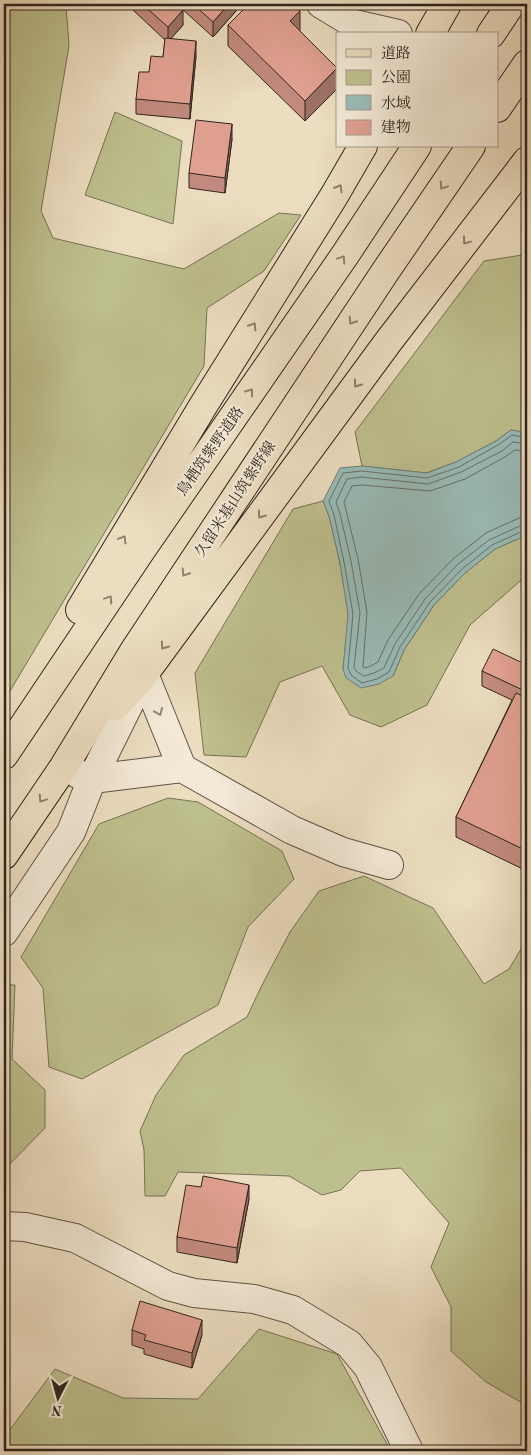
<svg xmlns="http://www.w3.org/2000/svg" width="531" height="1455" font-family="'Old Standard TT','Noto Serif JP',serif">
<rect width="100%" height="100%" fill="#ecddc0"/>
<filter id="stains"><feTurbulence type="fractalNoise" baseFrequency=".004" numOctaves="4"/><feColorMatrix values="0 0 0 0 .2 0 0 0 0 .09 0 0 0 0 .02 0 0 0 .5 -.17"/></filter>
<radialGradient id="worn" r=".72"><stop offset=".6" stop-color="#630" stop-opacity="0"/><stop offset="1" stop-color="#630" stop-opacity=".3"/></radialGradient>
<path fill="#bebf8e" stroke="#767256" d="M 4,4 L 66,4 L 69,46 L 41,211 L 53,238 L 184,269 L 279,213 L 301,215 L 264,271 L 207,308 L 204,366 L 4,701 Z
M 115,112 L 182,141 L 173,224 L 85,195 Z
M 522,255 L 527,258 L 527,433 L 511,430 L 496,441 L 456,462 L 426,473 L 362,466 L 355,432 L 484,261 Z
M 323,501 L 329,516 L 340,563 L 349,614 L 343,669 L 393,676 L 404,650 L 434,605 L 465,573 L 495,549 L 527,535 L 527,575 L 470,625 L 427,705 L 381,727 L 350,715 L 322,666 L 280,682 L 246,757 L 204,755 L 195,673 L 293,509 Z
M 168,798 L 198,802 L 282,851 L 294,879 L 248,927 L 218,1005 L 82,1079 L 49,1067 L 43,988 L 21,957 L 99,824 Z
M 364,876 L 433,908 L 484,984 L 509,969 L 527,939 L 527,1405 L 515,1399 L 486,1382 L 451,1351 L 451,1307 L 431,1267 L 449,1223 L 401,1168 L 360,1171 L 341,1190 L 322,1195 L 289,1176 L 178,1172 L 165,1196 L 145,1196 L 144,1150 L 140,1131 L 156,1095 L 184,1055 L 247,1017 L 261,987 L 290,932 L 319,891 Z
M 4,985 L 15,985 L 12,1059 L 45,1090 L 45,1128 L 4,1170 Z
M 259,1329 L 337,1354 L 391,1451 L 4,1451 L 4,1432 L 9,1431 L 55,1369 L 123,1398 L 198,1399 Z"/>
<path fill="#99bbb7" stroke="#6f7f79" d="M 511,430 L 527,433 L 527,535 L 495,549 L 465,573 L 434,605 L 404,650 L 393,676 L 379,684 L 361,688 L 346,678 L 343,669 L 348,614 L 340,563 L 329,516 L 323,501 L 340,468 L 362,466 L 427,473 L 456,462 L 496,441 Z"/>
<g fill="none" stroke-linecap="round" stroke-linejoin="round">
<path stroke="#64706a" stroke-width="1" d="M 527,438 L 512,435 L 498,445 L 459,467 L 427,478 L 362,471 L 343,473 L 329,501 L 334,515 L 344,562 L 353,614 L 348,668 L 351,675 L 362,683 L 377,679 L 389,672 L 400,647 L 430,602 L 462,569 L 492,545 L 523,531 L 527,530
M 527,444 L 513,442 L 502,451 L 461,472 L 428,484 L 361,477 L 347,479 L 336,502 L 340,514 L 351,561 L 360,613 L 354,667 L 356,671 L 364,676 L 374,673 L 384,668 L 395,644 L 425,599 L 458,564 L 489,540 L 522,525 L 527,524
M 527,451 L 515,450 L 505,457 L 465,479 L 430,491 L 362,485 L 352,486 L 344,502 L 358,559 L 367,612 L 363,667 L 365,668 L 371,666 L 378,662 L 388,640 L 419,594 L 453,559 L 486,533 L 519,518 L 527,517"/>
<defs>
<path id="minor" d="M 321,4 L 354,24 L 398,34
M 182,768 L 292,830 L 343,852 L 389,865
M 78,774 L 92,779 L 182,768 L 140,664
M 4,932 L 71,832 L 92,779 L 139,684
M 4,1226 L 25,1227 L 75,1238 L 168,1286 L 194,1293 L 254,1299 L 293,1310 L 349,1344 L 368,1367 L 409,1451"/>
<path id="major" d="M 430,34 L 447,4
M 491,34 L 511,4
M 497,108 L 527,64
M 80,610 L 203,406 L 334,196 L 363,146
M 116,706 L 144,674 L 388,342 L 527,161
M 4,755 L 142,549 L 345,255 L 417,146
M 4,855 L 63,768 L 134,651 L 385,272 L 471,146"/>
</defs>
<use href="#minor" stroke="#5e5346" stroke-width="30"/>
<use href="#major" stroke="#2f251d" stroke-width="30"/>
<use href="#minor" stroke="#f3e9d6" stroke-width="28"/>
<use href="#major" stroke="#ecddc0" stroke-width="28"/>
</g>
<path fill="#c28a7e" stroke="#2f251d" d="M 133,4 L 236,4 L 236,11 L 213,37 L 181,8 L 183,25 L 171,38 L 196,56 L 190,119 L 136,114 L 136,99 L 149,72 L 163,57 L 165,40 L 133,10 Z
M 228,25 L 300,31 L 337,68 L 305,121 L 228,46 Z
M 232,139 L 225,193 L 189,188 L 189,173 Z
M 527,665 L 527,871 L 456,837 L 456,817 L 512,700 L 482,686 L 482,671 Z
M 201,1187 L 249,1199 L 237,1263 L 177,1252 L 177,1237 Z
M 132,1330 L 202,1335 L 192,1368 L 144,1354 L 144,1349 L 132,1345 Z"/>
<path fill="#9e7166" stroke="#2f251d" d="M 229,4 L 236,4 L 236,11 L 213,37 L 213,22 Z
M 183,10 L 183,25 L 168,42 L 168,27 Z
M 300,11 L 300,31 L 290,21 Z
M 196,41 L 196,56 L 190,119 L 190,104 Z
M 337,68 L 337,89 L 305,121 L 305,101 Z
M 232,124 L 232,139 L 225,193 L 225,178 Z
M 249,1185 L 249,1199 L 237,1263 L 237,1248 Z
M 202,1320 L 202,1335 L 192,1368 L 192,1353 Z"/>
<path fill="#e1a192" stroke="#2f251d" d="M 142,4 L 176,4 L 183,10 L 168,27 Z
M 193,4 L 229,4 L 213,22 Z
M 249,4 L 293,4 L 300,11 L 290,21 L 337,68 L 305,101 L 228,25 Z
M 165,38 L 196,41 L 190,104 L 136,99 L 139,72 L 149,72 L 151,56 L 163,57 Z
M 196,120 L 232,124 L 225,178 L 189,173 Z
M 493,649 L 527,665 L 527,692 L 482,671 Z
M 516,693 L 527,698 L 527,851 L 456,817 Z
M 203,1176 L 249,1185 L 237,1248 L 177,1237 L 186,1185 L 201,1187 Z
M 140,1301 L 202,1320 L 192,1353 L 144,1340 L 146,1335 L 132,1330 Z"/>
<defs><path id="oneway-chevron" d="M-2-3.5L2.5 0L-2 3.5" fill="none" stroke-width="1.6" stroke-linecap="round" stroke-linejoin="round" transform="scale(1.25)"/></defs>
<g stroke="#8e816e">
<use href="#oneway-chevron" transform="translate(443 186) rotate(124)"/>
<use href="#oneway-chevron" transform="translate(339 188) rotate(-60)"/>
<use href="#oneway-chevron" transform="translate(466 241) rotate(127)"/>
<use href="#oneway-chevron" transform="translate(342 259) rotate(-56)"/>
<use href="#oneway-chevron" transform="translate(352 321) rotate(123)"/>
<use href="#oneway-chevron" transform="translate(253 326) rotate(-58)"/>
<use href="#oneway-chevron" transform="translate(357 384) rotate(126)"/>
<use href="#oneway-chevron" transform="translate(250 392) rotate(-55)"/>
<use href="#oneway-chevron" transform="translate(261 515) rotate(126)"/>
<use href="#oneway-chevron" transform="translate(123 539) rotate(-59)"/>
<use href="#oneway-chevron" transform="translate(185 573) rotate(123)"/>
<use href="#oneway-chevron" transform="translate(109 599) rotate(-56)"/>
<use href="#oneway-chevron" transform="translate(164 646) rotate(126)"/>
<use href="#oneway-chevron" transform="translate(42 799) rotate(124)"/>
</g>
<use stroke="#91877a" href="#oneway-chevron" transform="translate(159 712) rotate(68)"/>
<g text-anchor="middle" stroke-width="4.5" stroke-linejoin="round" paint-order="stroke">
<g font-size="15" fill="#2f251d" stroke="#f3e9d6">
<text transform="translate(210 451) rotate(-55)" y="5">鳥栖筑紫野道路</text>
<text transform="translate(235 499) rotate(-57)" y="5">久留米基山筑紫野線</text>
</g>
</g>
<rect width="531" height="1455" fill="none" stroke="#ecddc0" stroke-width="20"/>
<rect x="5" y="5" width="521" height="1445" fill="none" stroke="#2f251d" stroke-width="2.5"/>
<rect x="10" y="10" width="511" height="1435" fill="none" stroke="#2f251d"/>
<rect x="336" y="32" width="162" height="115" fill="#f3e9d6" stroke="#a59b8c"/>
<rect x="346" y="49" width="25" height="8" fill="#ecddc0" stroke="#a59b8c"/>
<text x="381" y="58" font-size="15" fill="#2f251d">道路</text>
<rect x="346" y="70" width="25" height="15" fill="#bebf8e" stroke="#a59b8c"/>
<text x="381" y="82" font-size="15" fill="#2f251d">公園</text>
<rect x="346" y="95" width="25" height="15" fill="#99bbb7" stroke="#a59b8c"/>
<text x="381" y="108" font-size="15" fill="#2f251d">水域</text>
<rect x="346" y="120" width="25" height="15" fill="#e1a192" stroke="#a59b8c"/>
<text x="381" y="132" font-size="15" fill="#2f251d">建物</text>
<g transform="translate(58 1398) rotate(186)" stroke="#f3e9d6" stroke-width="4" paint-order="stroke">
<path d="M0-4L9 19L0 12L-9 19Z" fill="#2f251d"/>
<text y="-8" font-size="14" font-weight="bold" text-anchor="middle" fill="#2f251d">N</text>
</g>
<rect width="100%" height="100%" filter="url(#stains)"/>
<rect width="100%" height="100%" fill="url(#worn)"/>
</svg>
